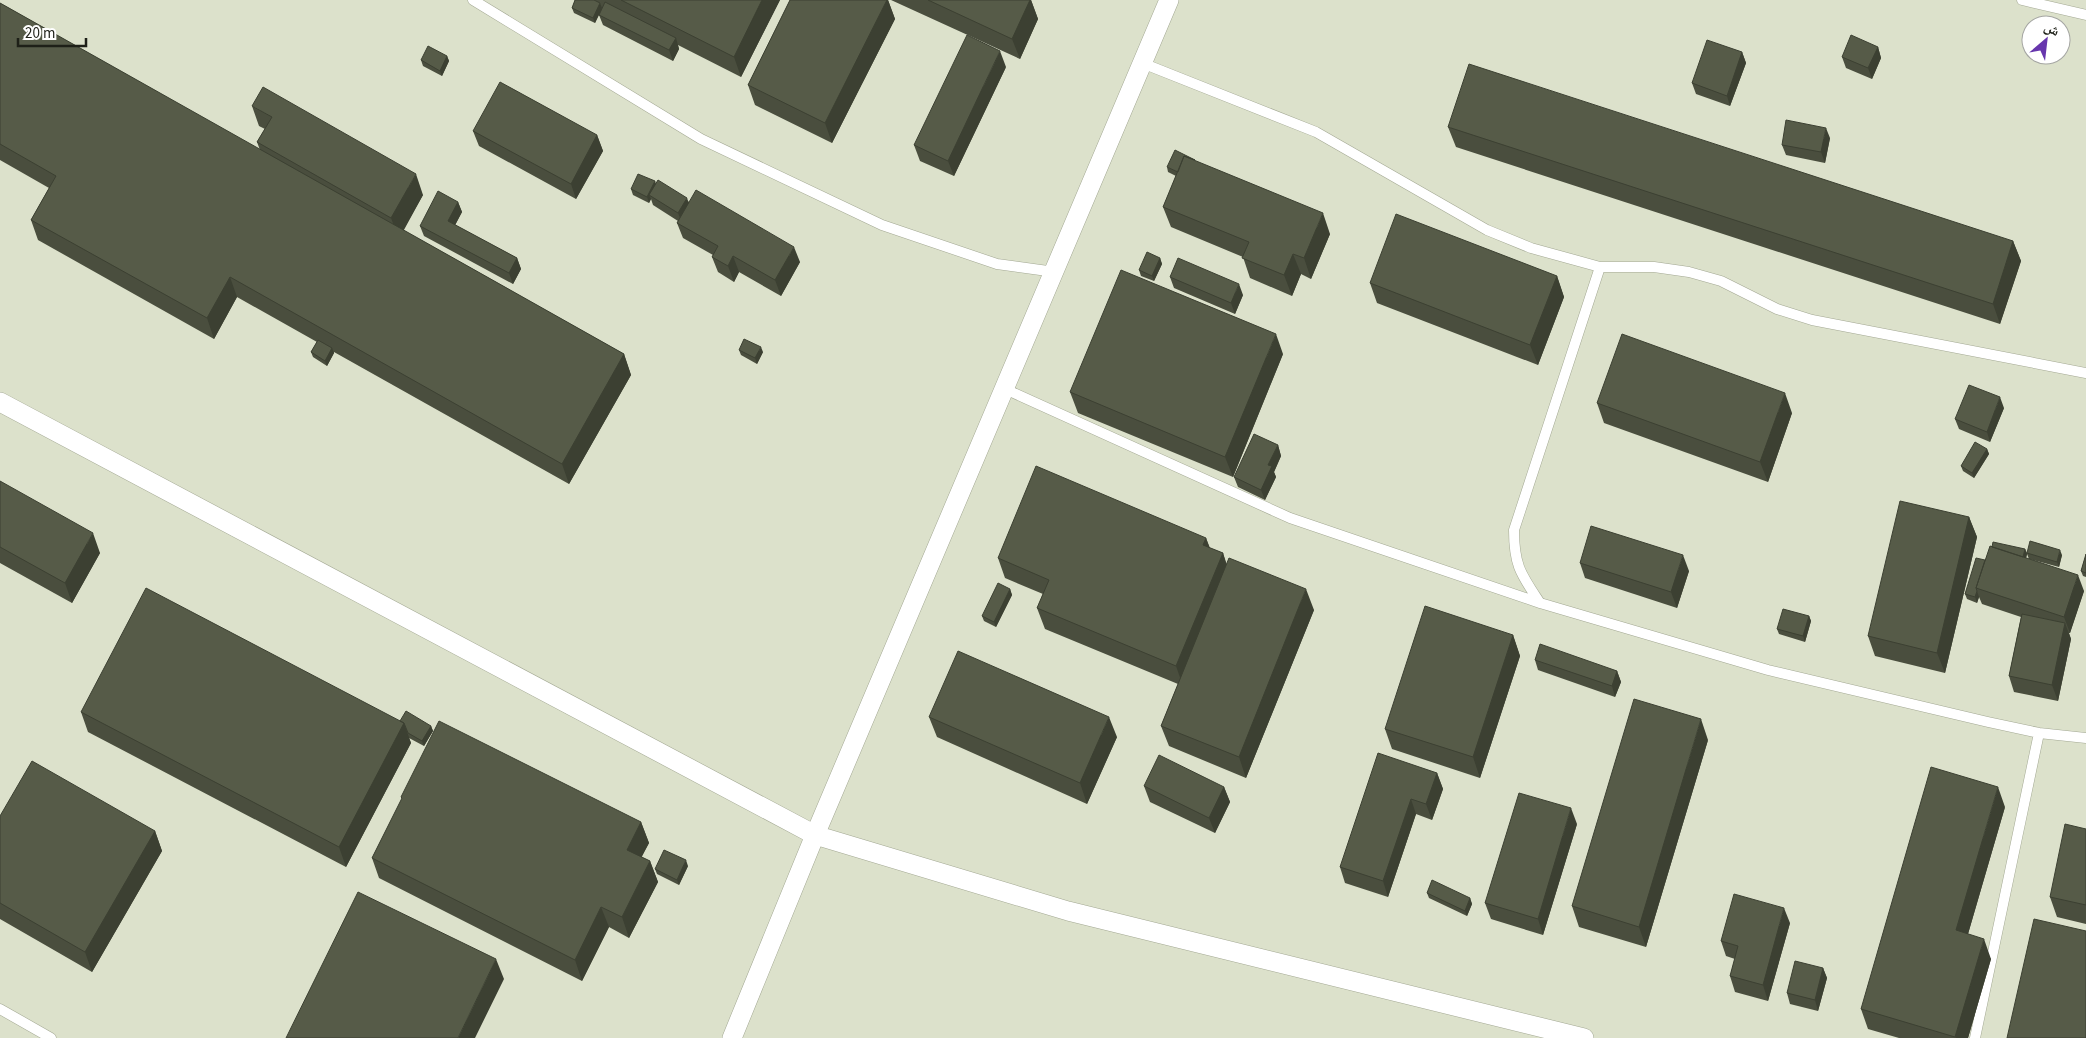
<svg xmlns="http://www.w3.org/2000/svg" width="2086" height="1038" font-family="'Source Sans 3','Noto Naskh Arabic',sans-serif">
<rect width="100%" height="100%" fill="#dce1cb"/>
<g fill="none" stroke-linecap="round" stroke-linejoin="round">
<defs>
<path id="lane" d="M 473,0 L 701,139 L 882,225 L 997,264 L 1055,272
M 2022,0 L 2086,15
M 1142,63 L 1316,132 L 1487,230 L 1531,248 L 1600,267 L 1654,267 L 1689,272 L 1721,281 L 1777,309 L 1812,320 L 2086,373
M 1005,389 L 1290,518 L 1540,603 L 1768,670 L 1988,722 L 2039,733 L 2086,738
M 1540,603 C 1521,574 1514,566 1514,530 L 1600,267
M 0,1009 L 51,1038
M 1975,1038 L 2039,733"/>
<path id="street" d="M 0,402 L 815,835 L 1068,911 L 1584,1038
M 732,1038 L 815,835 L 1169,0"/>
</defs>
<use href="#lane" stroke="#a3a893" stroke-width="11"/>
<use href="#street" stroke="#a3a893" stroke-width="20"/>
<use href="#lane" stroke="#fff" stroke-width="10"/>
<use href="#street" stroke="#fff" stroke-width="19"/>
</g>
<path fill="#4a4e3e" d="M 575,0 L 780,0 L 741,77 L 678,45 L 679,49 L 673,61 L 603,25 L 599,15 L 595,23 L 574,13 L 572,8 Z
M 790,0 L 888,0 L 895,19 L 832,143 L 755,105 L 748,85 Z
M 891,0 L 1031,0 L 1038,19 L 1020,59 Z
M 0,3 L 260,150 L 257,142 L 265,129 L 259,126 L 252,106 L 423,195 L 403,230 L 624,354 L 631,375 L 569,484 L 334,352 L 334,353 L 327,366 L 313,357 L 311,352 L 317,342 L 237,297 L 214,339 L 38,240 L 31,220 L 49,188 L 0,160 Z
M 1878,47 L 1881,58 L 1872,79 L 1846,68 L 1842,57 Z
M 1742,52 L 1746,63 L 1730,106 L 1696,94 L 1692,83 Z
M 447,56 L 449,61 L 442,76 L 423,66 L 421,60 Z
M 1006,67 L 954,176 L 920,161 L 914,145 Z
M 1448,127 L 2013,241 L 2021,261 L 2000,324 L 1456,147 Z
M 473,131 L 597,135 L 603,151 L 576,199 L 479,146 Z
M 1830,138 L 1825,163 L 1786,155 L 1782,145 Z
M 1167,167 L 1330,234 L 1311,279 L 1301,274 L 1292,296 L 1250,278 L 1243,257 L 1171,227 L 1163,207 L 1176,176 L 1168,172 Z
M 655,181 L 656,184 L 800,262 L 781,296 L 739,272 L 734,282 L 718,272 L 712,257 L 713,255 L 683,238 L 677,223 L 678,221 L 653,205 L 651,199 L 649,203 L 633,195 L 631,189 Z
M 458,202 L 462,212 L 455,225 L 517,258 L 521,269 L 513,284 L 424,236 L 420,226 Z
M 1160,258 L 1162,264 L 1154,281 L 1141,276 L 1139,270 Z
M 1557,276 L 1564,297 L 1538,365 L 1377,303 L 1370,283 Z
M 1170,277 L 1243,295 L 1235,314 L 1174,288 Z
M 739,350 L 763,352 L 757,364 L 741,355 Z
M 1283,354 L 1233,477 L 1078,413 L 1070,392 Z
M 1597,403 L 1792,413 L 1768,482 L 1604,423 Z
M 2004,408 L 1990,442 L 1959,429 L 1955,419 Z
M 1278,445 L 1281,456 L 1274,472 L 1276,477 L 1265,500 L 1238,487 L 1234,477 Z
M 1987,449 L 1989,454 L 1974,478 L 1963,471 L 1961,466 Z
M 0,481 L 100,553 L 72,603 L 0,563 Z
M 1969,517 L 1977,537 L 1945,673 L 1875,656 L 1868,636 Z
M 1206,538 L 1210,548 L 1223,553 L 1226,564 L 1314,610 L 1246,778 L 1169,746 L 1161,726 L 1178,684 L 1045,629 L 1037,608 L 1043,594 L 1005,578 L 998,558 Z
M 1992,547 L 2025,549 L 2027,553 L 2062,555 L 2059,567 L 2029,559 L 2027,554 L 2026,558 L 2084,591 L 2070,633 L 2069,633 L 2071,639 L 2058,701 L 2014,692 L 2009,676 L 2021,617 L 1982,604 L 1979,597 L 1977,603 L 1967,599 L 1965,594 L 1985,560 Z
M 2086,554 L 2086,577 L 2083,576 L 2081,571 Z
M 1580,563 L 1689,571 L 1677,608 L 1585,578 Z
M 1010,589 L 1012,595 L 996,627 L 984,621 L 982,616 Z
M 1809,616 L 1811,621 L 1805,642 L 1779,634 L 1777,629 Z
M 1513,635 L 1520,656 L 1480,778 L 1392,749 L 1385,729 Z
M 1535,660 L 1617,671 L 1621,682 L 1615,697 L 1538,670 Z
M 81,712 L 400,721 L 431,726 L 433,731 L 424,746 L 409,738 L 411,743 L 346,867 L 88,732 Z
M 929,717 L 1117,737 L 1087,804 L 937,737 Z
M 1708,740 L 1646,947 L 1579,927 L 1572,906 Z
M 1437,773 L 1443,789 L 1432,820 L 1416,814 L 1388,897 L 1345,883 L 1340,867 Z
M 1144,786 L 1224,787 L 1230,802 L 1215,833 L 1150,802 Z
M 401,797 L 641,822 L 649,843 L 641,857 L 650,861 L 658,882 L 629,938 L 609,927 L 582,981 L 379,878 L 372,858 L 402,799 Z
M 2005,807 L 1968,934 L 1991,959 L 1968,1038 L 1899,1038 L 1868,1029 L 1861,1009 Z
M 0,816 L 155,831 L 162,851 L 92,972 L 0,919 Z
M 1577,824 L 1543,935 L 1491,919 L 1485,903 Z
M 2086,829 L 2086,924 L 2057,917 L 2050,897 Z
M 688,866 L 679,885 L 657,874 L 655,869 Z
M 1427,893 L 1470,898 L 1472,904 L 1467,916 L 1429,898 Z
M 1790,923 L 1768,1001 L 1735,992 L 1730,976 L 1735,959 L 1726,956 L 1721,941 Z
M 1823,968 L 1827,978 L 1818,1011 L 1790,1004 L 1787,993 Z"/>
<path fill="#3c4032" d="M 762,0 L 780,0 L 741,77 L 734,57 Z
M 887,0 L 888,0 L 895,19 L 832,143 L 825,123 Z
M 1030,0 L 1031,0 L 1038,19 L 1020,59 L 1012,39 Z
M 600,3 L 602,8 L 595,23 L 593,18 Z
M 676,38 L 679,49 L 673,61 L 669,50 Z
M 1878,47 L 1881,58 L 1872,79 L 1868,68 Z
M 1000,51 L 1006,67 L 954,176 L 948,161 Z
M 1742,52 L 1746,63 L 1730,106 L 1727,96 Z
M 447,56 L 449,61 L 442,76 L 440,71 Z
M 1826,128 L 1830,138 L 1825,163 L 1821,152 Z
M 597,135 L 603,151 L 576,199 L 571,184 Z
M 416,174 L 423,195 L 399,239 L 391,218 Z
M 655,181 L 656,187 L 649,195 L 651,199 L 649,203 L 647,197 Z
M 687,198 L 691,209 L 682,223 L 678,213 Z
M 458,202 L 462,212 L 452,231 L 448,221 Z
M 1323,213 L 1330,234 L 1311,279 L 1304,258 Z
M 2013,241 L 2021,261 L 2000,324 L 1993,304 Z
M 794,247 L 800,262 L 781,296 L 775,280 Z
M 1293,254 L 1301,274 L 1292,296 L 1284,275 Z
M 733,256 L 739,272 L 734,282 L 728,266 Z
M 517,258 L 521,269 L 513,284 L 509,273 Z
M 1160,258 L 1162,264 L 1154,281 L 1152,276 Z
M 1557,276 L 1564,297 L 1538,365 L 1530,345 Z
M 230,277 L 237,297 L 214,339 L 207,318 Z
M 1239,284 L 1243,295 L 1235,314 L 1231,303 Z
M 1276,334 L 1283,354 L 1233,477 L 1225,457 Z
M 761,347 L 763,352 L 757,364 L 755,358 Z
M 332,348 L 334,353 L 327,366 L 325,361 Z
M 624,354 L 631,375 L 569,484 L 562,464 Z
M 1785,393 L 1792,413 L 1768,482 L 1760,462 Z
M 2000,397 L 2004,408 L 1990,442 L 1987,432 Z
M 1278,445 L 1281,456 L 1274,472 L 1276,477 L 1265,500 L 1261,490 L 1268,465 Z
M 1987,449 L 1989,454 L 1974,478 L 1972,473 Z
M 1969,517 L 1977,537 L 1945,673 L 1937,653 Z
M 93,533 L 100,553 L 72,603 L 65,583 Z
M 1206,538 L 1213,558 L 1203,545 Z
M 2025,549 L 2027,554 L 2024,567 L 2022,562 Z
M 2060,550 L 2062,555 L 2059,567 L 2057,562 Z
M 1223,553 L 1230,574 L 1183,686 L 1176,666 Z
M 1683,555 L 1689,571 L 1677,608 L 1671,592 Z
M 2078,575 L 2084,591 L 2070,633 L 2064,617 Z
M 1010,589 L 1012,595 L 996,627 L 994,622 Z
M 1306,589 L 1314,610 L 1246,778 L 1239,757 Z
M 1977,591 L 1979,597 L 1977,603 L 1975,597 Z
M 1809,616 L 1811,621 L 1805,642 L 1803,636 Z
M 2065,623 L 2071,639 L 2058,701 L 2052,685 Z
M 1513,635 L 1520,656 L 1480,778 L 1473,757 Z
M 1617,671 L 1621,682 L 1615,697 L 1612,686 Z
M 1109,717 L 1117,737 L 1087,804 L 1080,783 Z
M 1701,719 L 1708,740 L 1646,947 L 1639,927 Z
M 404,723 L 411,743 L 346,867 L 339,847 Z
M 431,726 L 433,731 L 424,746 L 422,741 Z
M 1437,773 L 1443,789 L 1432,820 L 1426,804 Z
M 1224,787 L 1230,802 L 1215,833 L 1209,818 Z
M 1998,787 L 2005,807 L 1963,951 L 1956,930 Z
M 1411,799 L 1416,814 L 1388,897 L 1383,881 Z
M 1571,808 L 1577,824 L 1543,935 L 1538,919 Z
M 641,822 L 649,843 L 635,870 L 627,850 Z
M 155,831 L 162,851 L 92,972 L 85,952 Z
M 686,860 L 688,866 L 679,885 L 677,880 Z
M 650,861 L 658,882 L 629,938 L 622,917 Z
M 1470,898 L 1472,904 L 1467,916 L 1465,911 Z
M 601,907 L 609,927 L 582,981 L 575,960 Z
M 1784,908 L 1790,923 L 1768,1001 L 1763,985 Z
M 1984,939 L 1991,959 L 1968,1038 L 1956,1038 L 1955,1037 Z
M 496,959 L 504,979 L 475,1038 L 458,1038 Z
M 1823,968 L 1827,978 L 1818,1011 L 1815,1000 Z"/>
<path fill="#565b48" stroke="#3c4032" d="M 575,0 L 594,0 L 600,3 L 593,18 L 572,8 Z
M 621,0 L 762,0 L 734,57 Z
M 790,0 L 887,0 L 825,123 L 748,85 Z
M 928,0 L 1030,0 L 1012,39 Z
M 605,2 L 676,38 L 669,50 L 599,15 Z
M 0,3 L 624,354 L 562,464 L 230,277 L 207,318 L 31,220 L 56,176 L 0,144 Z
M 967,35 L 1000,51 L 948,161 L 914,145 Z
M 1851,35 L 1878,47 L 1868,68 L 1842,57 Z
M 1707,40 L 1742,52 L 1727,96 L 1692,83 Z
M 428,46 L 447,56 L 440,71 L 421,60 Z
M 1469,64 L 2013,241 L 1993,304 L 1448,127 Z
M 500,82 L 597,135 L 571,184 L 473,131 Z
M 263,87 L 416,174 L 391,218 L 257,142 L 272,117 L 252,106 Z
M 1786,120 L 1826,128 L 1821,152 L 1782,145 Z
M 1175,150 L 1195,160 L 1184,156 L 1178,172 L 1167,167 Z
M 1184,156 L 1323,213 L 1304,258 L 1293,254 L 1284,275 L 1242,258 L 1249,242 L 1163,207 Z
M 638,174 L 655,181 L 647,197 L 631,189 Z
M 658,180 L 687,198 L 678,213 L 649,195 Z
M 696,190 L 794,247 L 775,280 L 733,256 L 728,266 L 712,257 L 718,246 L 677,223 Z
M 438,191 L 458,202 L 448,221 L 517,258 L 509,273 L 420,226 Z
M 1396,214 L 1557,276 L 1530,345 L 1370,283 Z
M 1147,252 L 1160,258 L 1152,276 L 1139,270 Z
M 1178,258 L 1239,284 L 1231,303 L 1170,277 Z
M 1121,270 L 1276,334 L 1225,457 L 1070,392 Z
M 1622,334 L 1785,393 L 1760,462 L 1597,403 Z
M 744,339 L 761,347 L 755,358 L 739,350 Z
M 318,340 L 332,348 L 325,361 L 311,352 Z
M 1969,385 L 2000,397 L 1987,432 L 1955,419 Z
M 1254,434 L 1278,445 L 1268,465 L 1272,466 L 1261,490 L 1234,477 Z
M 1975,442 L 1987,449 L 1972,473 L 1961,466 Z
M 1036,466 L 1206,538 L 1203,545 L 1223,553 L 1176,666 L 1037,608 L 1049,580 L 998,558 Z
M 0,481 L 93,533 L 65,583 L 0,547 Z
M 1900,501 L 1969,517 L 1937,653 L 1868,636 Z
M 1591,526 L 1683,555 L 1671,592 L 1580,563 Z
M 2030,541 L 2060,550 L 2057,562 L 2027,553 Z
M 1993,542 L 2025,549 L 2023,557 L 1992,547 Z
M 1990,546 L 2078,575 L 2064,617 L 1976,588 Z
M 2086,554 L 2086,573 L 2081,571 Z
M 1229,558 L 1306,589 L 1239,757 L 1161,726 Z
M 1976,558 L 1985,560 L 1976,588 L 1977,591 L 1975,597 L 1965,594 Z
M 998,583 L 1010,589 L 994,622 L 982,616 Z
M 146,588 L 404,723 L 339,847 L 81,712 Z
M 1425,606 L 1513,635 L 1473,757 L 1385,729 Z
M 1783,609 L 1809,616 L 1803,636 L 1777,629 Z
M 2022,614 L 2065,623 L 2052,685 L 2009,676 Z
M 1540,644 L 1617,671 L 1612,686 L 1535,660 Z
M 958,651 L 1109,717 L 1080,783 L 929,717 Z
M 1634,699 L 1701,719 L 1639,927 L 1572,906 Z
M 406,711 L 431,726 L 422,741 L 408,733 L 404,723 L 400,721 Z
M 439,721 L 641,822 L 627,850 L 650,861 L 622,917 L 601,907 L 575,960 L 372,858 L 402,798 L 401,797 Z
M 1378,753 L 1437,773 L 1426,804 L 1411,799 L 1383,881 L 1340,867 Z
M 1159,755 L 1224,787 L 1209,818 L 1144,786 Z
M 32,761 L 155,831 L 85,952 L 0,903 L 0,816 Z
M 1931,767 L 1998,787 L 1956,930 L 1984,939 L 1955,1037 L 1861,1009 Z
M 1519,793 L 1571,808 L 1538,919 L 1485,903 Z
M 2065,824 L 2086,829 L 2086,905 L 2050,897 Z
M 664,850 L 686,860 L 677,880 L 655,869 Z
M 1432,880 L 1470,898 L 1465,911 L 1427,893 Z
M 358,892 L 496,959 L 458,1038 L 286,1038 Z
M 1734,894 L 1784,908 L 1763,985 L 1730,976 L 1738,946 L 1721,941 Z
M 2034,919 L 2086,931 L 2086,1038 L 2007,1038 Z
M 1795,961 L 1823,968 L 1815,1000 L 1787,993 Z"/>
<g transform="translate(2046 40) rotate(28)"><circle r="24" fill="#ffffff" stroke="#a5a6a3"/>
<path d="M0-4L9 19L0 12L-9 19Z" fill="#6736ad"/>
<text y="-8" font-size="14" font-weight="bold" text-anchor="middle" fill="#1e2018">ش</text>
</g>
<path d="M18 38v8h68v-8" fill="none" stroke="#1e2018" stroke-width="2.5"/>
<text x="25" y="38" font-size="15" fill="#1e2018" stroke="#ffffff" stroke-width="4" paint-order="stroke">20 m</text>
</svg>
